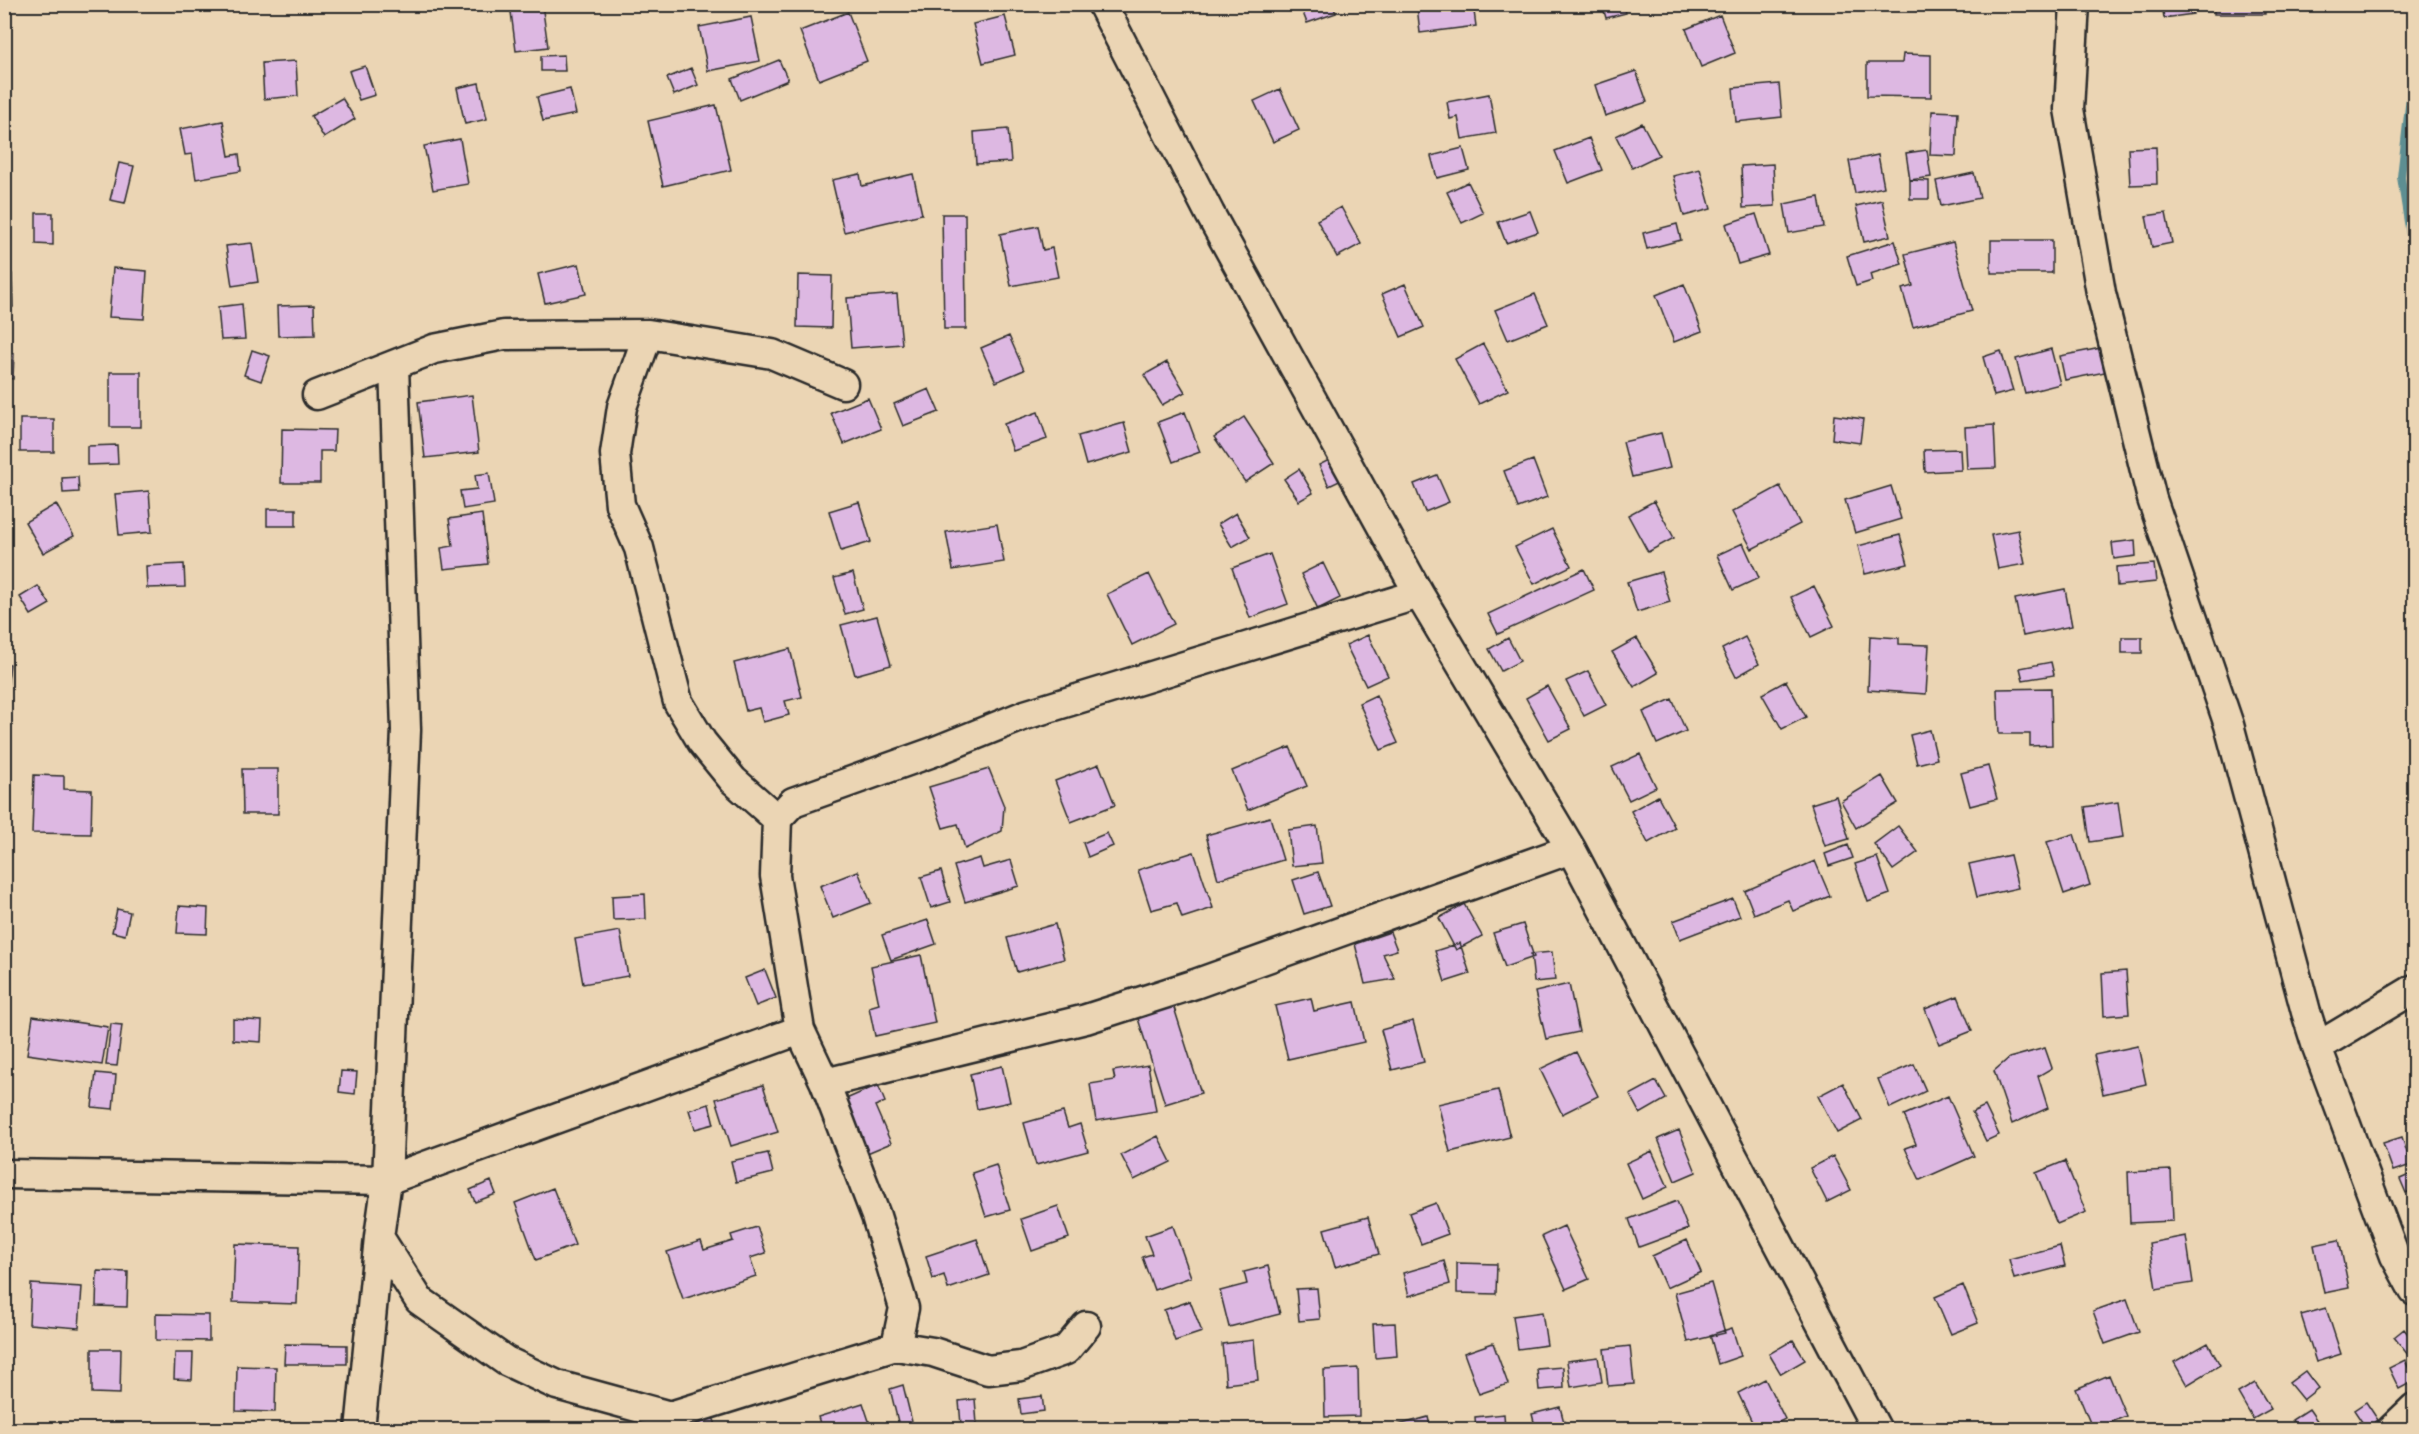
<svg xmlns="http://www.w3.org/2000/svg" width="2419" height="1434" font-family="Delius,sans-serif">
<rect width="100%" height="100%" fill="#ebd5b4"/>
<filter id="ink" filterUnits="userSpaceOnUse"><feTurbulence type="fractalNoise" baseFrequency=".0167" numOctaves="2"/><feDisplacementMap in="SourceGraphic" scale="12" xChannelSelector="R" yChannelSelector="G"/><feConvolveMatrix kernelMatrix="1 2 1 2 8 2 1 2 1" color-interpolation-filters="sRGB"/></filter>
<g filter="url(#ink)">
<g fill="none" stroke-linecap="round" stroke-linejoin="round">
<path stroke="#5d8e92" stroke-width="8" d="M 2414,61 L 2401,177 L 2414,261"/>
</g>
<path fill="#ddb8e2" stroke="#2b2b2b" stroke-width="1.5" d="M 510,4 L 542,4 L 548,47 L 516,51 Z
M 1332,4 L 1336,13 L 1307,23 L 1300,5 Z
M 1430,4 L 1473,4 L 1476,26 L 1420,33 L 1417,6 Z
M 1602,4 L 1624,4 L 1626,13 L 1606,18 Z
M 2001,4 L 2029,4 L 2029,10 L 2000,8 Z
M 2162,4 L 2192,4 L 2193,14 L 2164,18 Z
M 2214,4 L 2265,4 L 2265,14 L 2214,14 Z
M 848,12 L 867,61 L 819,80 L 800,31 Z
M 1720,15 L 1735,53 L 1701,67 L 1686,29 Z
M 1005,16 L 1015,55 L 983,63 L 973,24 Z
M 751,17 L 760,61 L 708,71 L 699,27 Z
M 1903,54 L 1931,55 L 1931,97 L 1867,96 L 1867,63 L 1902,63 Z
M 564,55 L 565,71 L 541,71 L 541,56 Z
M 779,60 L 788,80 L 740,100 L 732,79 Z
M 296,61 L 298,96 L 264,99 L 262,63 Z
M 365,66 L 375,95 L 359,100 L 349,71 Z
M 691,68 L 698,85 L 674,95 L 667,78 Z
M 1636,71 L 1647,102 L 1605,116 L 1595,85 Z
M 479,83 L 487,119 L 465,124 L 457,88 Z
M 1779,84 L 1782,117 L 1736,122 L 1733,88 Z
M 570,89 L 576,114 L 543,121 L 537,97 Z
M 1280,89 L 1299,130 L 1273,142 L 1254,101 Z
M 1489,94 L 1496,133 L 1462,139 L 1458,117 L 1450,119 L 1447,102 Z
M 342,98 L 355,119 L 324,138 L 311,116 Z
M 716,105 L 731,170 L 663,186 L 648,121 Z
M 1932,111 L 1958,112 L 1956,156 L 1930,155 Z
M 223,121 L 229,156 L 239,154 L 241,171 L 196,179 L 192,154 L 185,155 L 180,129 Z
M 1642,123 L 1659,155 L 1632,168 L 1616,136 Z
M 1008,129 L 1011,162 L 976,164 L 974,132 Z
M 1589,138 L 1602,170 L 1568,183 L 1555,151 Z
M 460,139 L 468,184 L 433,190 L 424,146 Z
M 2156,147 L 2157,184 L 2130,185 L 2128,148 Z
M 1463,148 L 1469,170 L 1437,178 L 1431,156 Z
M 1927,150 L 1931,177 L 1910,180 L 1906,153 Z
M 1878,155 L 1884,187 L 1855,193 L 1849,161 Z
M 119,163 L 134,166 L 125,203 L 110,200 Z
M 1773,164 L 1775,206 L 1743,208 L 1741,166 Z
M 1700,169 L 1711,209 L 1684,216 L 1673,176 Z
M 1974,173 L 1980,198 L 1941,206 L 1936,181 Z
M 860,174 L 862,186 L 913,174 L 922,214 L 844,232 L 832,180 Z
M 1910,180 L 1929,181 L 1929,199 L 1910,199 Z
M 1468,182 L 1483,213 L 1462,223 L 1447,192 Z
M 1819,197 L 1824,227 L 1789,233 L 1784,204 Z
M 1882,200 L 1890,236 L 1864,242 L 1856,206 Z
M 1341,207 L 1361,244 L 1337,257 L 1317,220 Z
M 4,208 L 6,208 L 10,246 L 4,247 Z
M 1530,211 L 1538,232 L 1506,243 L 1498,222 Z
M 36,213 L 53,213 L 53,245 L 36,244 Z
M 2166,213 L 2172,243 L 2152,247 L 2146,216 Z
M 942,214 L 965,214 L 966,329 L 944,329 Z
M 1756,214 L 1769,255 L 1738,264 L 1726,224 Z
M 1677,224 L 1681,240 L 1647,249 L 1643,233 Z
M 1038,226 L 1043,250 L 1052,248 L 1058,277 L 1011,286 L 1000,234 Z
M 1991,240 L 2052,240 L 2052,273 L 1991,273 Z
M 1895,241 L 1902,264 L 1870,274 L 1872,281 L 1856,286 L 1847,256 Z
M 1953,242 L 1972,311 L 1913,327 L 1902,289 L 1913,286 L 1905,254 Z
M 252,243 L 258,282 L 232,286 L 226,246 Z
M 579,264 L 586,294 L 545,303 L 538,274 Z
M 113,268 L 147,271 L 144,319 L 109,317 Z
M 4,274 L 12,274 L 13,307 L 4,307 Z
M 798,275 L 832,276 L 831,328 L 797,327 Z
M 1405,284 L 1424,327 L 1401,337 L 1382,294 Z
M 1684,284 L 1702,331 L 1674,342 L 1656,295 Z
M 897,294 L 902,344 L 851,348 L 847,298 Z
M 1535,294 L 1548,324 L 1508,340 L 1495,310 Z
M 242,304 L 245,339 L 221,340 L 218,307 Z
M 314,305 L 315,335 L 278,336 L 277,306 Z
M 1009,336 L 1024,370 L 996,382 L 981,348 Z
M 1483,344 L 1508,390 L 1479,404 L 1455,359 Z
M 2101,348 L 2105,372 L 2065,380 L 2060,356 Z
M 2051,349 L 2060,384 L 2025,393 L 2016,359 Z
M 252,350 L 270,356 L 261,381 L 244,375 Z
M 2001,351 L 2013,391 L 1994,396 L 1983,357 Z
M 4,353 L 14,353 L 13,379 L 4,378 Z
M 1167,362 L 1185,392 L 1162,405 L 1144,375 Z
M 110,372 L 141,372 L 141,427 L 110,427 Z
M 929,389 L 939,412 L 903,426 L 894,404 Z
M 472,395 L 479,452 L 425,458 L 418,402 Z
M 868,398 L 881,429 L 844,444 L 831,413 Z
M 1038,412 L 1047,439 L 1013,451 L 1004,424 Z
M 1185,412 L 1200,452 L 1173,462 L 1158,422 Z
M 1834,415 L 1863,419 L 1860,443 L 1832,439 Z
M 1244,417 L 1274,463 L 1245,482 L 1214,437 Z
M 20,419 L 54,419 L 54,452 L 20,452 Z
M 1124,423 L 1132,452 L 1086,465 L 1078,436 Z
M 1994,425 L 1996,468 L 1967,469 L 1965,427 Z
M 282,429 L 335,430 L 334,451 L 320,451 L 320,483 L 281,483 Z
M 1661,433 L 1670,468 L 1632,477 L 1623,442 Z
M 117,445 L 118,464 L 87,465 L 87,446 Z
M 1960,449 L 1961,470 L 1925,472 L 1924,450 Z
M 1335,457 L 1346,478 L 1329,486 L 1319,465 Z
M 1533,460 L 1547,497 L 1518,508 L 1504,471 Z
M 1299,469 L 1313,493 L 1299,501 L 1284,479 Z
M 489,473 L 494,504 L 463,509 L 460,491 L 477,489 L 475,475 Z
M 1437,475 L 1449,502 L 1425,512 L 1414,484 Z
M 78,477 L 79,492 L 63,493 L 62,478 Z
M 1780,486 L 1800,524 L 1752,549 L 1732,512 Z
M 1891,486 L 1901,519 L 1855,533 L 1845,500 Z
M 149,491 L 152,532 L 119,535 L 115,494 Z
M 1654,501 L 1674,538 L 1648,552 L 1628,515 Z
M 859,502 L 871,542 L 841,551 L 829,511 Z
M 56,504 L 74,536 L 43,553 L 25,522 Z
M 267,509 L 296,509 L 296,526 L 267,526 Z
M 1236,513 L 1250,537 L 1232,547 L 1218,524 Z
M 482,514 L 488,564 L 444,569 L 441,548 L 453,546 L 449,519 Z
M 997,524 L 1004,562 L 953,570 L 946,532 Z
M 1552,529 L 1571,566 L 1534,584 L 1515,547 Z
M 2018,530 L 2025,564 L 1998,569 L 1991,535 Z
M 1900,535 L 1908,564 L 1865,574 L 1858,546 Z
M 2135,540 L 2136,556 L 2114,559 L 2112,543 Z
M 1743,543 L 1759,578 L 1733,590 L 1717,555 Z
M 1270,554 L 1288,604 L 1250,618 L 1232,568 Z
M 1323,563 L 1340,598 L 1318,609 L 1301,574 Z
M 184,564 L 185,587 L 147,588 L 146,566 Z
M 2154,564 L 2156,582 L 2117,586 L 2116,567 Z
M 1584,569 L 1594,590 L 1498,634 L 1488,614 Z
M 1661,572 L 1670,602 L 1637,612 L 1627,582 Z
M 853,573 L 863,609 L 845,614 L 834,578 Z
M 1149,574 L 1174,624 L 1132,645 L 1107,594 Z
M 38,586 L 50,604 L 31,615 L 20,597 Z
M 1814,586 L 1834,626 L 1811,637 L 1791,597 Z
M 2065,589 L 2072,626 L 2023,636 L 2015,599 Z
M 877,616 L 891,665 L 855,675 L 841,625 Z
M 1368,635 L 1388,676 L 1366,686 L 1346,645 Z
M 1870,636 L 1899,638 L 1899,644 L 1929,645 L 1926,694 L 1868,690 Z
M 1745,637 L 1759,664 L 1736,677 L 1722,649 Z
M 2122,637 L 2142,637 L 2142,653 L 2122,653 Z
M 1508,638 L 1520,661 L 1501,671 L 1489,649 Z
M 1637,638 L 1658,673 L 1634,687 L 1612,652 Z
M 790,649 L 802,697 L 785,701 L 789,715 L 763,722 L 759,708 L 746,711 L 734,663 Z
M 2051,662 L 2054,675 L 2023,680 L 2020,668 Z
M 4,663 L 10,664 L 6,698 L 4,698 Z
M 1588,671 L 1606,705 L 1584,716 L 1566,681 Z
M 1786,681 L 1806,717 L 1782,729 L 1762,694 Z
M 1547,686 L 1571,729 L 1549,740 L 1526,698 Z
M 2051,688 L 2052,745 L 2030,746 L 2030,734 L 1999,734 L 1997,689 Z
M 1376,695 L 1398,743 L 1381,750 L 1359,703 Z
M 1672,699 L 1686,731 L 1657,744 L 1643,712 Z
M 1930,730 L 1937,759 L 1917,764 L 1910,735 Z
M 1290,747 L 1307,786 L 1248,810 L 1232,771 Z
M 1640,754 L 1656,787 L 1629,800 L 1612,767 Z
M 1099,764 L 1115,805 L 1071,822 L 1055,781 Z
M 1988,766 L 1997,799 L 1970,806 L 1961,773 Z
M 242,769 L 278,769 L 278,814 L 243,814 Z
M 989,769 L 1004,806 L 1002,831 L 965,849 L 958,824 L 943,828 L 929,787 Z
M 34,775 L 64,776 L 64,789 L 92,790 L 91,834 L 32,833 Z
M 1882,776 L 1898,803 L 1856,828 L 1841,801 Z
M 1658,796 L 1675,828 L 1648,843 L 1631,811 Z
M 1836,796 L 1849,839 L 1825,846 L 1811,804 Z
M 2118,802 L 2123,837 L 2090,842 L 2085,807 Z
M 1270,817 L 1283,860 L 1218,879 L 1206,835 Z
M 1317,826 L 1322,863 L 1292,866 L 1288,830 Z
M 1898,826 L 1918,852 L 1893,870 L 1874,844 Z
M 1107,833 L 1113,846 L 1088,857 L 1083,843 Z
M 2074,834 L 2090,885 L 2064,894 L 2047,842 Z
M 1848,845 L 1853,858 L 1829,866 L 1825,854 Z
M 1194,852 L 1213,908 L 1182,918 L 1177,903 L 1151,910 L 1138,870 Z
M 2010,855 L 2018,888 L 1977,897 L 1969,864 Z
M 1877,857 L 1890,894 L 1868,902 L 1855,864 Z
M 980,858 L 983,868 L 1011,860 L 1019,886 L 965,902 L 954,866 Z
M 1815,861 L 1830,896 L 1793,911 L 1788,900 L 1754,914 L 1745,891 Z
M 858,871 L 871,903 L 833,918 L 820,886 Z
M 941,871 L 950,902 L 931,908 L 921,877 Z
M 1318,872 L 1330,906 L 1304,914 L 1293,880 Z
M 645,894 L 646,919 L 613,920 L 612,896 Z
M 1733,899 L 1740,916 L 1680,939 L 1673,921 Z
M 1464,904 L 1482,936 L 1456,950 L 1439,918 Z
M 179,906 L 208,908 L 207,934 L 177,933 Z
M 117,909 L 130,912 L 125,935 L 112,932 Z
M 928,920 L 936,944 L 891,960 L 882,935 Z
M 1055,924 L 1064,959 L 1017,972 L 1007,938 Z
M 1523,924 L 1534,957 L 1505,967 L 1493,933 Z
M 620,931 L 628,976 L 583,984 L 575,939 Z
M 1390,932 L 1397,950 L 1383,954 L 1395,979 L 1365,984 L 1355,944 Z
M 1460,943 L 1470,974 L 1445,982 L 1435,951 Z
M 1552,952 L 1555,980 L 1534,982 L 1531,954 Z
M 921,955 L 935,1023 L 875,1036 L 869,1007 L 879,1004 L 871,966 Z
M 765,970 L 776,998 L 756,1006 L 745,978 Z
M 2126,971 L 2129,1014 L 2104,1016 L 2102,973 Z
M 1569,984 L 1579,1032 L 1546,1039 L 1535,992 Z
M 1958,996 L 1972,1031 L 1939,1044 L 1925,1009 Z
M 1171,998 L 1201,1093 L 1165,1104 L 1135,1009 Z
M 1311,998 L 1314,1011 L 1355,1002 L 1364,1042 L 1288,1059 L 1275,1006 Z
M 33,1016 L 108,1027 L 102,1065 L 27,1054 Z
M 233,1019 L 262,1021 L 261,1042 L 233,1040 Z
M 1413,1021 L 1424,1062 L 1392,1070 L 1381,1030 Z
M 111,1024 L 122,1025 L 117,1066 L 106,1065 Z
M 2138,1046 L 2146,1084 L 2103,1094 L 2094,1055 Z
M 2045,1048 L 2052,1068 L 2038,1076 L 2048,1108 L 2012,1124 L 1994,1071 L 2009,1058 Z
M 1576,1052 L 1598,1096 L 1562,1114 L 1540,1069 Z
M 1914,1064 L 1926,1091 L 1890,1108 L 1878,1079 Z
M 1148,1065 L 1156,1111 L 1096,1121 L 1090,1084 L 1115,1080 L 1113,1071 Z
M 1002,1066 L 1010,1102 L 977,1109 L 970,1074 Z
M 341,1071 L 357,1072 L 355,1094 L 339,1092 Z
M 96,1073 L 116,1075 L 113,1109 L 92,1107 Z
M 1656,1081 L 1666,1099 L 1640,1114 L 1630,1095 Z
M 1843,1083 L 1862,1120 L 1837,1133 L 1818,1096 Z
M 763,1085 L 778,1132 L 731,1146 L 716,1099 Z
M 878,1085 L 885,1102 L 875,1106 L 891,1143 L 860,1156 L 837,1103 Z
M 1498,1090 L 1510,1137 L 1450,1152 L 1438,1104 Z
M 1948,1096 L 1974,1156 L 1920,1180 L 1905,1148 L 1916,1144 L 1904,1115 Z
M 709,1104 L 714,1124 L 695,1129 L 689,1110 Z
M 1985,1106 L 1999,1135 L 1986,1141 L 1972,1112 Z
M 1063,1112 L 1068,1128 L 1080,1124 L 1088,1151 L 1036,1165 L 1024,1123 Z
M 1679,1130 L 1696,1172 L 1675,1181 L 1658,1139 Z
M 1158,1136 L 1171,1162 L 1134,1180 L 1121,1155 Z
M 2402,1137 L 2411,1165 L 2393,1171 L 2383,1143 Z
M 1652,1151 L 1668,1187 L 1642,1199 L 1626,1163 Z
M 768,1153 L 773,1173 L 736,1182 L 731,1161 Z
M 1833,1156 L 1851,1190 L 1827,1202 L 1810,1168 Z
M 2065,1161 L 2086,1212 L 2057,1224 L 2036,1173 Z
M 996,1165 L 1010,1210 L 986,1217 L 972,1173 Z
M 2171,1170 L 2173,1221 L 2130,1223 L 2128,1172 Z
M 2414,1173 L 2414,1189 L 2406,1193 L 2400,1179 Z
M 491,1181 L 496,1194 L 475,1202 L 470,1190 Z
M 553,1188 L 575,1245 L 536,1260 L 515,1203 Z
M 1677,1201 L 1688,1229 L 1639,1247 L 1629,1219 Z
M 1436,1203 L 1448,1234 L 1421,1244 L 1409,1213 Z
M 1058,1206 L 1069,1238 L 1032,1251 L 1021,1219 Z
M 1368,1217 L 1379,1254 L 1335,1267 L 1324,1229 Z
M 1173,1226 L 1191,1277 L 1154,1290 L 1142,1257 L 1152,1254 L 1145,1236 Z
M 1564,1226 L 1589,1279 L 1566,1289 L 1542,1236 Z
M 757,1227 L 766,1253 L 750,1258 L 756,1276 L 683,1299 L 667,1252 L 701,1241 L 704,1250 L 733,1241 L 731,1235 Z
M 2186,1236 L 2193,1283 L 2156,1289 L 2149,1243 Z
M 977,1239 L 989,1275 L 948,1289 L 944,1275 L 933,1279 L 926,1256 Z
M 1687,1240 L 1701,1272 L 1666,1288 L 1652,1256 Z
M 2339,1240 L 2349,1288 L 2324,1293 L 2314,1245 Z
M 235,1244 L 299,1246 L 297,1304 L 233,1302 Z
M 2060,1246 L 2065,1266 L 2014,1279 L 2009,1259 Z
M 1444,1261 L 1450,1284 L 1409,1296 L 1403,1273 Z
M 1457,1263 L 1497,1264 L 1496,1294 L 1457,1293 Z
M 1268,1266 L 1280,1314 L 1229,1327 L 1220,1291 L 1247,1284 L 1244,1272 Z
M 97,1271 L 128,1272 L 127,1307 L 96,1306 Z
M 1711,1283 L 1725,1333 L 1688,1342 L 1675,1293 Z
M 31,1284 L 82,1287 L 79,1328 L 29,1324 Z
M 1963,1285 L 1978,1323 L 1951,1334 L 1935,1297 Z
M 1317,1288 L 1320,1319 L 1299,1321 L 1296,1289 Z
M 2127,1299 L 2139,1332 L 2105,1344 L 2093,1311 Z
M 1190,1301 L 1202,1332 L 1175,1341 L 1164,1310 Z
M 2326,1308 L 2341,1354 L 2316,1362 L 2301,1315 Z
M 1542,1312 L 1547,1345 L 1518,1349 L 1513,1316 Z
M 156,1314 L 209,1315 L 209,1341 L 156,1340 Z
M 1395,1323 L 1397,1356 L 1375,1358 L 1373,1324 Z
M 1732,1328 L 1741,1356 L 1718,1364 L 1710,1335 Z
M 2404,1329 L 2414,1342 L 2414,1350 L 2408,1355 L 2394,1337 Z
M 1254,1340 L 1258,1380 L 1226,1384 L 1222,1344 Z
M 1793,1340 L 1805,1360 L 1781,1374 L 1769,1354 Z
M 1493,1343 L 1508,1384 L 1479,1394 L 1464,1353 Z
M 2208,1343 L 2220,1365 L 2187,1385 L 2174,1362 Z
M 285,1344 L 347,1345 L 347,1364 L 284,1364 Z
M 1630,1346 L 1634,1384 L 1608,1386 L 1604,1349 Z
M 92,1349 L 121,1349 L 120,1394 L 92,1393 Z
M 175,1353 L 193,1353 L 192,1380 L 174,1379 Z
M 1598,1357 L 1602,1382 L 1571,1387 L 1567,1361 Z
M 2405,1360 L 2414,1381 L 2399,1389 L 2389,1368 Z
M 237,1366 L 276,1367 L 275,1412 L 236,1411 Z
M 1563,1367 L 1564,1388 L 1539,1390 L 1537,1369 Z
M 1358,1368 L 1359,1416 L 1325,1417 L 1324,1370 Z
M 2305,1371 L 2318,1388 L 2303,1400 L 2289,1383 Z
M 2109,1375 L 2126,1416 L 2093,1430 L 2076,1389 Z
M 1765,1379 L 1785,1419 L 1764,1430 L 1756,1430 L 1738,1393 Z
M 2255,1383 L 2271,1409 L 2253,1419 L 2238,1393 Z
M 903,1385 L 914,1430 L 900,1430 L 890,1389 Z
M 1042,1396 L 1044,1411 L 1021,1414 L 1019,1399 Z
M 975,1399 L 977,1424 L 961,1425 L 959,1401 Z
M 2366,1402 L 2378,1420 L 2366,1428 L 2354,1410 Z
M 863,1403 L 872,1430 L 822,1430 L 818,1417 Z
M 709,1407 L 718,1430 L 694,1430 L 688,1416 Z
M 1560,1407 L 1566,1430 L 1536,1430 L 1532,1414 Z
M 2309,1409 L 2320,1425 L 2315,1430 L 2299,1430 L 2292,1420 Z
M 1504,1414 L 1505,1430 L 1476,1430 L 1475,1417 Z
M 1428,1417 L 1431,1430 L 1399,1430 L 1398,1425 Z"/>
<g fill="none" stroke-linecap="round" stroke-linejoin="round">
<defs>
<path id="minor" d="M 1102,4 L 1210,214 L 1419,594 L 1571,849 L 1877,1430
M 2075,4 L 2069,109 L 2101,293 L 2152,499 L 2229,725 L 2306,1012 L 2317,1047 L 2395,1256 L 2414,1291
M 648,334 L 622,407 L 615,454 L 620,505 L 639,548 L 678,702 L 702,742 L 733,780 L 777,819
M 317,395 L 434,349 L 504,335 L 648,334 L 772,354 L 843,384
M 2317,1047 L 2414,989
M 825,1083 L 1086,1019 L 1195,984 L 1571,849
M 4,1174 L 387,1180 L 800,1030
M 379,1237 L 419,1300 L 506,1361 L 557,1385 L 670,1416
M 896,1346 L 933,1352 L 988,1370 L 1021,1366 L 1066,1350 L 1086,1326
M 360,1430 L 379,1237 L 387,1180 L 406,730 L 394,365
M 674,1430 L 670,1416 L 896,1346 L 904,1308 L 876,1216 L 825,1083 L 800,1030 L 775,876 L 777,819 L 793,802 L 933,752 L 1025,715 L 1419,594
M 2391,1430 L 2414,1408"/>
</defs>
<use href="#minor" stroke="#2b2b2b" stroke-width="33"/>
<use href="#minor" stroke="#ebd5b4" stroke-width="28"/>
</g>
</g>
<rect width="2419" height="1434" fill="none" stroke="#ebd5b4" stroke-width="24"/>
<rect x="12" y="12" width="2395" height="1410" fill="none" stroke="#2b2b2b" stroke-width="2" filter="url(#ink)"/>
</svg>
